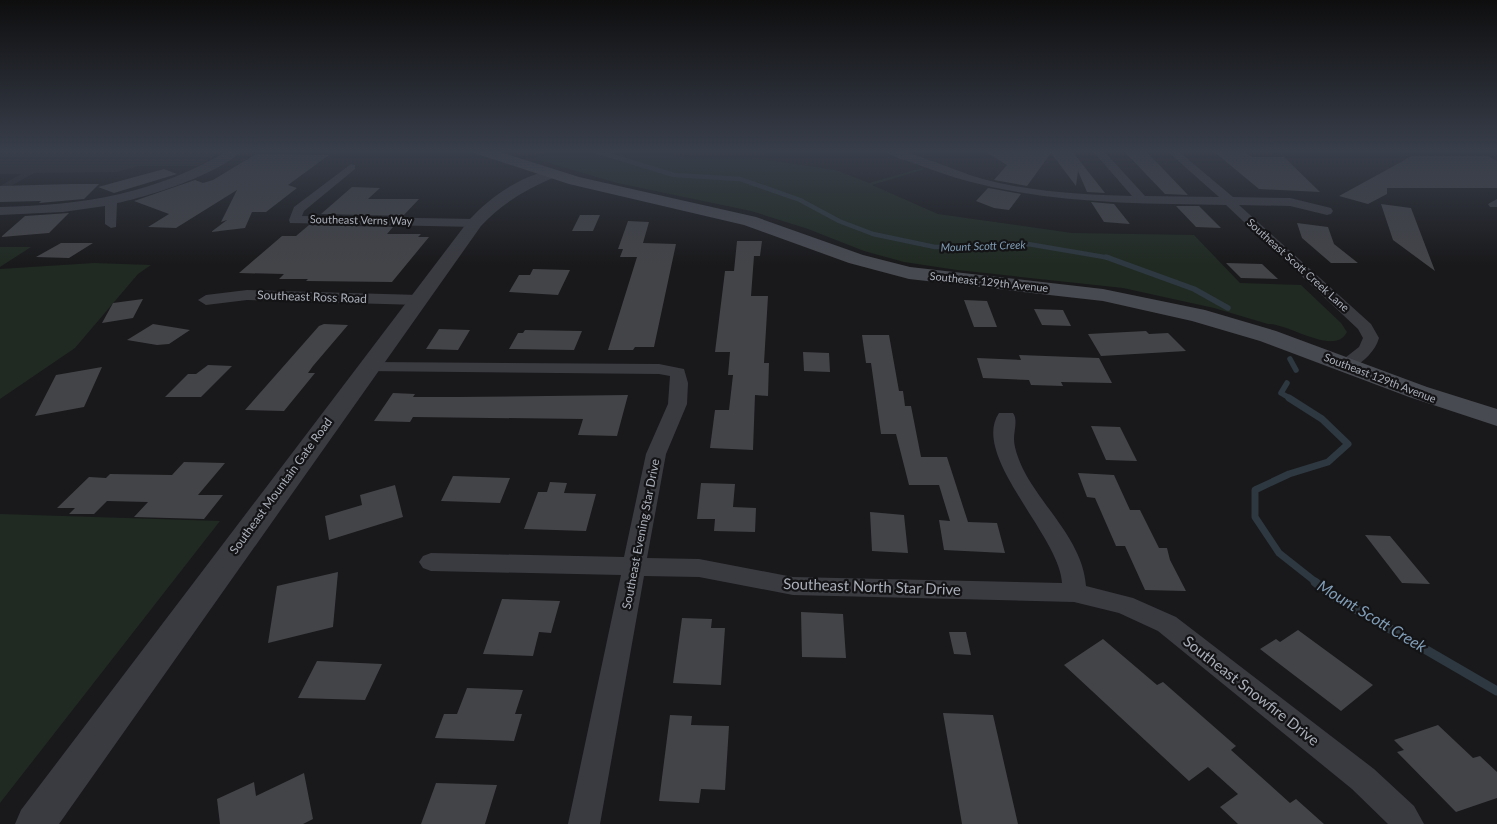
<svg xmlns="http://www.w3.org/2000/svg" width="1497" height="824" font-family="Lato,sans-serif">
<rect width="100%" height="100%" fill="#19191b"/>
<path fill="#252528" d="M 0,150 L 224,150 L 198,166 L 138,166 L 117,172 L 34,173 L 0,192 L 0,186 L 21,174 L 0,174 Z"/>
<path fill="#202a22" d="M 542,150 L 649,150 L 689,158 L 753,158 L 836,170 L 869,183 L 922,168 L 925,169 L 872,185 L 938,214 L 1072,233 L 1194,235 L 1240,283 L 1301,285 L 1341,323 L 1347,332 C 1335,357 1288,323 1268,324 L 1214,308 L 1123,288 L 957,270 L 904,262 L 864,251 L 808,229 L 751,211 L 617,183 L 535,159 Z
M 0,247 L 31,247 L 0,267 Z
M 94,263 L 151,265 L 138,274 L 75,348 L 0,399 L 0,269 Z
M 0,514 L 220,521 L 0,803 Z"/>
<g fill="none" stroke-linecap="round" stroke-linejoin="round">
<path stroke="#2e3840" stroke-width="4.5" d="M 592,150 L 674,175 L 740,179 L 800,200 L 839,221 L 873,234 L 935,247 L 1028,244 L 1110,258"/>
<path stroke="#2e3840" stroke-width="5.5" d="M 1106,257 L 1194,289 L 1228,308
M 1290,359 L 1296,370
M 1287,383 L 1281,393 L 1291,399"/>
<path stroke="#2e3840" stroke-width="7" d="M 1289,398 L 1322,419 L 1348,444 L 1328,462 L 1289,474 L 1255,490 L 1255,517 L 1279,553 L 1317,583"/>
<path stroke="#2e3840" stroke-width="9" d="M 1315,582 L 1330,594 L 1497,691"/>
</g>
<path fill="#434448" d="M 983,150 L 1072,151 L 1105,193 L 1087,192 L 1078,171 L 1076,186 L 1051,153 L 1027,186 L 994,180 L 1007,165 Z
M 1123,150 L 1145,150 L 1188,195 L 1165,194 Z
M 1212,150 L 1242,150 L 1252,157 L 1284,157 L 1320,192 L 1259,189 Z
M 256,154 L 329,155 L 288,185 L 297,188 L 266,212 L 252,212 L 245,228 L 211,232 L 227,220 L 221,222 L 237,190 L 176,228 L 148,227 L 169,214 L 134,201 L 195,180 L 203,183 L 213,180 Z
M 1412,156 L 1488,156 L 1497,161 L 1497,188 L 1387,188 L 1387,194 L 1368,204 L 1339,196 Z
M 164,169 L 177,174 L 114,193 L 98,187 Z
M 72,184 L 99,184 L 84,199 L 39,203 L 41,201 L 0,202 L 0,186 Z
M 352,187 L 380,188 L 368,199 L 419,199 L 403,216 L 321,214 Z
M 988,188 L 994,189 L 1021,194 L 1009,210 L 994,208 L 976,201 Z
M 1091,202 L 1114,204 L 1130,224 L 1104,222 Z
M 1381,204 L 1411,208 L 1435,271 L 1393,240 Z
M 1176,206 L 1199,206 L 1221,228 L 1196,227 Z
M 69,213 L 49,233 L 1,237 L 25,216 Z
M 580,215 L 600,215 L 593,231 L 572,231 Z
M 628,221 L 649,222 L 643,243 L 676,244 L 654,347 L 635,347 L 633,350 L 608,350 L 637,257 L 620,257 L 623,249 L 618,249 Z
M 1297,223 L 1328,227 L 1334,244 L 1358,263 L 1331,263 L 1302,238 Z
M 309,225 L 393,227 L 387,234 L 421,234 L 418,237 L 429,237 L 392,282 L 306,281 L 308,279 L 279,279 L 284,274 L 239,273 L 282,236 L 296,236 Z
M 737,241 L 762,241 L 760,256 L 754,256 L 751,296 L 768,296 L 764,363 L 769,363 L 768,396 L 755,395 L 753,450 L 710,448 L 715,410 L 729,410 L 733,375 L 728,375 L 730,352 L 715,352 L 725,271 L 734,271 Z
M 61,243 L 93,243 L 69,258 L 36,257 Z
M 1226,263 L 1262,264 L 1278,279 L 1241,278 Z
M 533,269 L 570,270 L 558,295 L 509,292 L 519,275 L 530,275 Z
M 143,299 L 133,318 L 102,323 L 113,303 Z
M 964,300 L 987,301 L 997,327 L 974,327 Z
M 1034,309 L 1063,310 L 1071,326 L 1042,325 Z
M 153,324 L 190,330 L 169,344 L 157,345 L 127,340 Z
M 324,324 L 348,325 L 313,366 L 308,373 L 315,373 L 284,411 L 245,410 L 319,326 Z
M 439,329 L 470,330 L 458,350 L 426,349 Z
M 525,330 L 582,331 L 574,350 L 509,349 L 518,333 L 523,333 Z
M 1146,331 L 1149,334 L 1168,333 L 1186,351 L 1101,356 L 1088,334 Z
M 862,335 L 889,335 L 899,391 L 903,391 L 905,406 L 911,406 L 921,457 L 947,457 L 968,522 L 997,523 L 1005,553 L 944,550 L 939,520 L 950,521 L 939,485 L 909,485 L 896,434 L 881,434 L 871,363 L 866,363 Z
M 803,352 L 829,353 L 830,372 L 804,371 Z
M 1019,355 L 1099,358 L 1112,383 L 1061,382 L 1063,386 L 1031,385 L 1029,380 L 983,378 L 977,358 L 1021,360 Z
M 208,365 L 232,366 L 201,397 L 165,397 L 188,374 L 196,374 Z
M 102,367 L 84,407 L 35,416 L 56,375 Z
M 393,393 L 415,394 L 413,397 L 458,397 L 628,395 L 617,436 L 578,435 L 583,419 L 413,417 L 410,422 L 374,421 Z
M 1091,426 L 1120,427 L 1137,461 L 1106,460 Z
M 184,462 L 225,463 L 198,495 L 223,495 L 204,519 L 134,517 L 148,502 L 107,501 L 94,514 L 69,514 L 75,508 L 57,508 L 89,477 L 106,478 L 110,474 L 172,475 Z
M 1078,473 L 1114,475 L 1130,510 L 1140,510 L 1159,548 L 1167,548 L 1170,560 L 1186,591 L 1145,590 L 1125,546 L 1116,546 L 1095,498 L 1087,497 Z
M 453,476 L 510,478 L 500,503 L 441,501 Z
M 550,482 L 567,483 L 564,493 L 596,494 L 586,531 L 524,529 L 538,492 L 547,492 Z
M 701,483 L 735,484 L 733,507 L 756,508 L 755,532 L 714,531 L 715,519 L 697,519 Z
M 395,485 L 403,517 L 329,540 L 325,516 L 362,505 L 360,495 Z
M 870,512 L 904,515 L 908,553 L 872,551 Z
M 1365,535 L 1390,536 L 1430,584 L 1402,583 Z
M 338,572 L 333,627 L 268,643 L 277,586 Z
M 502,599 L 560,601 L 551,633 L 539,632 L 533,656 L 483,654 Z
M 801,612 L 843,614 L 846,658 L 802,657 Z
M 682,618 L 712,619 L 711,628 L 725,628 L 721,685 L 673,683 Z
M 1298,630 L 1373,685 L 1341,711 L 1260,649 L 1276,639 L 1280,642 Z
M 949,632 L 966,632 L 971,655 L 954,654 Z
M 1103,639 L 1157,685 L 1163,682 L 1236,746 L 1231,750 L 1290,803 L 1296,799 L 1324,824 L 1238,824 L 1220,807 L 1238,794 L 1208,767 L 1189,781 L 1064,665 Z
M 317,661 L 382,664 L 365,700 L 298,698 Z
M 467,688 L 523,690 L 515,714 L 522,714 L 514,741 L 435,738 L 444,714 L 457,714 Z
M 943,713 L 993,715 L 1018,824 L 962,824 Z
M 670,715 L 692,716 L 691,725 L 729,726 L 725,790 L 701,789 L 699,803 L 659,801 Z
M 1438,725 L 1473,758 L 1480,756 L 1497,772 L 1497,798 L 1456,812 L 1397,752 L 1404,750 L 1394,740 Z
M 304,773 L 313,819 L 303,824 L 220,824 L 217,799 L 254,782 L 256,796 Z
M 436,783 L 497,785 L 485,824 L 421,824 Z"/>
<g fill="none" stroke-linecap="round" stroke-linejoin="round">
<path fill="#3a3b41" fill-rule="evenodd" d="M 229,150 L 242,150 C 222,173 148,197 117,203 L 116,227 L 111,228 L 105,224 L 105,206 L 63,212 L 0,215 L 0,207 C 85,205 155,194 229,150 Z
M 885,150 C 914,150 953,171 983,179 C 1031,192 1083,195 1132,196 L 1092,150 L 1103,150 L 1145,196 L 1219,197 L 1166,150 L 1177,150 L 1233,197 L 1290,198 L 1331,208 L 1333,211 L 1331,214 L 1327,215 L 1290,206 L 1239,205 L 1371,324 L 1379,338 C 1375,352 1364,360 1353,369 L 1341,369 L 1338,365 L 1341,361 L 1359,347 L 1363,338 L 1358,329 L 1226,205 C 1121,203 1018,204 919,165 C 909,161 892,158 885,150 Z
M 351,164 L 355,165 L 355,169 L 304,211 L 302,216 L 475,219 L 481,223 L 475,227 L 290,223 L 289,220 L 294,207 Z
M 1497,199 L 1497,207 L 1490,207 L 1488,204 Z
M 247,290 L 419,295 L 427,300 L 419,305 L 247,300 L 206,305 L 198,300 L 206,295 Z
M 370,362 L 659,364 L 684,369 L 688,383 L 687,404 L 666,454 L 647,558 L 699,559 L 793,577 L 1062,583 C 1060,536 970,456 999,413 L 1013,413 C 1018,420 1014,430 1014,439 C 1014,448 1019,461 1023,469 C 1042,507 1083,541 1086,586 L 1133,598 L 1176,617 L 1374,769 L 1414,806 L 1424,824 L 1388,824 L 1352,789 L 1158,631 L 1119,613 L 1074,602 L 793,595 L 699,577 L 644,576 L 600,824 L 568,824 L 621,575 L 431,571 L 423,568 L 419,562 L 423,556 L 431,553 L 624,557 L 646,454 L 668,404 L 670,376 L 659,374 L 364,371 L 361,367 L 364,363 Z"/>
<path fill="#3a3b41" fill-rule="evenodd" d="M 550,170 L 557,174 L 555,177 C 527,189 502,203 481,226 L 59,824 L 15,824 L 21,810 L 469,220 C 490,197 519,177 550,170 Z"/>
<path fill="#484a51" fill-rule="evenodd" d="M 472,150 L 494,150 L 579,177 L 756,217 L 863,255 L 910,267 L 1103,289 L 1205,310 L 1276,331 L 1427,387 L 1497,409 L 1497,426 L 1409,397 L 1260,341 L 1192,321 L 1103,301 L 909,279 L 849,263 L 744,225 L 569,184 L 474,153 Z"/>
</g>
<linearGradient id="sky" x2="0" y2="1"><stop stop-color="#0e0e0f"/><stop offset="0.57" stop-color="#383e4a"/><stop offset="1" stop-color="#383e4a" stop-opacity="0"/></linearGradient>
<rect width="1497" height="265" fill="url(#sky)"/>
<g text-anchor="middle" stroke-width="4.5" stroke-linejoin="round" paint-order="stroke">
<g font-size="11" fill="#abb0bb" stroke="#141416">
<text transform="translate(361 220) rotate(1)" y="4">Southeast Verns Way</text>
<text transform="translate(1298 265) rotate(42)" y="4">Southeast Scott Creek Lane</text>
<text transform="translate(989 282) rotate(6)" y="4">Southeast 129th Avenue</text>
<text transform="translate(1380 378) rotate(21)" y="4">Southeast 129th Avenue</text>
</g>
<g font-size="11" font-style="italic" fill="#819eb8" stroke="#141416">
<text transform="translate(983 246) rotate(-2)" y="4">Mount Scott Creek</text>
</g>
<g font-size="12" fill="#abb0bb" stroke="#141416">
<text transform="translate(312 297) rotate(2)" y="4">Southeast Ross Road</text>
<text transform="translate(281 486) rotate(-54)" y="4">Southeast Mountain Gate Road</text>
<text transform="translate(641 534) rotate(-79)" y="4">Southeast Evening Star Drive</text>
</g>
<g font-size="15" fill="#abb0bb" stroke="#141416">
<text transform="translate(872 587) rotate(2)" y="5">Southeast North Star Drive</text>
<text transform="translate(1251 691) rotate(38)" y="5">Southeast Snowfire Drive</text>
</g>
<g font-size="16" font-style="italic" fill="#819eb8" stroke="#141416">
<text transform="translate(1372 616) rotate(31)" y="6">Mount Scott Creek</text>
</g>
</g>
</svg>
